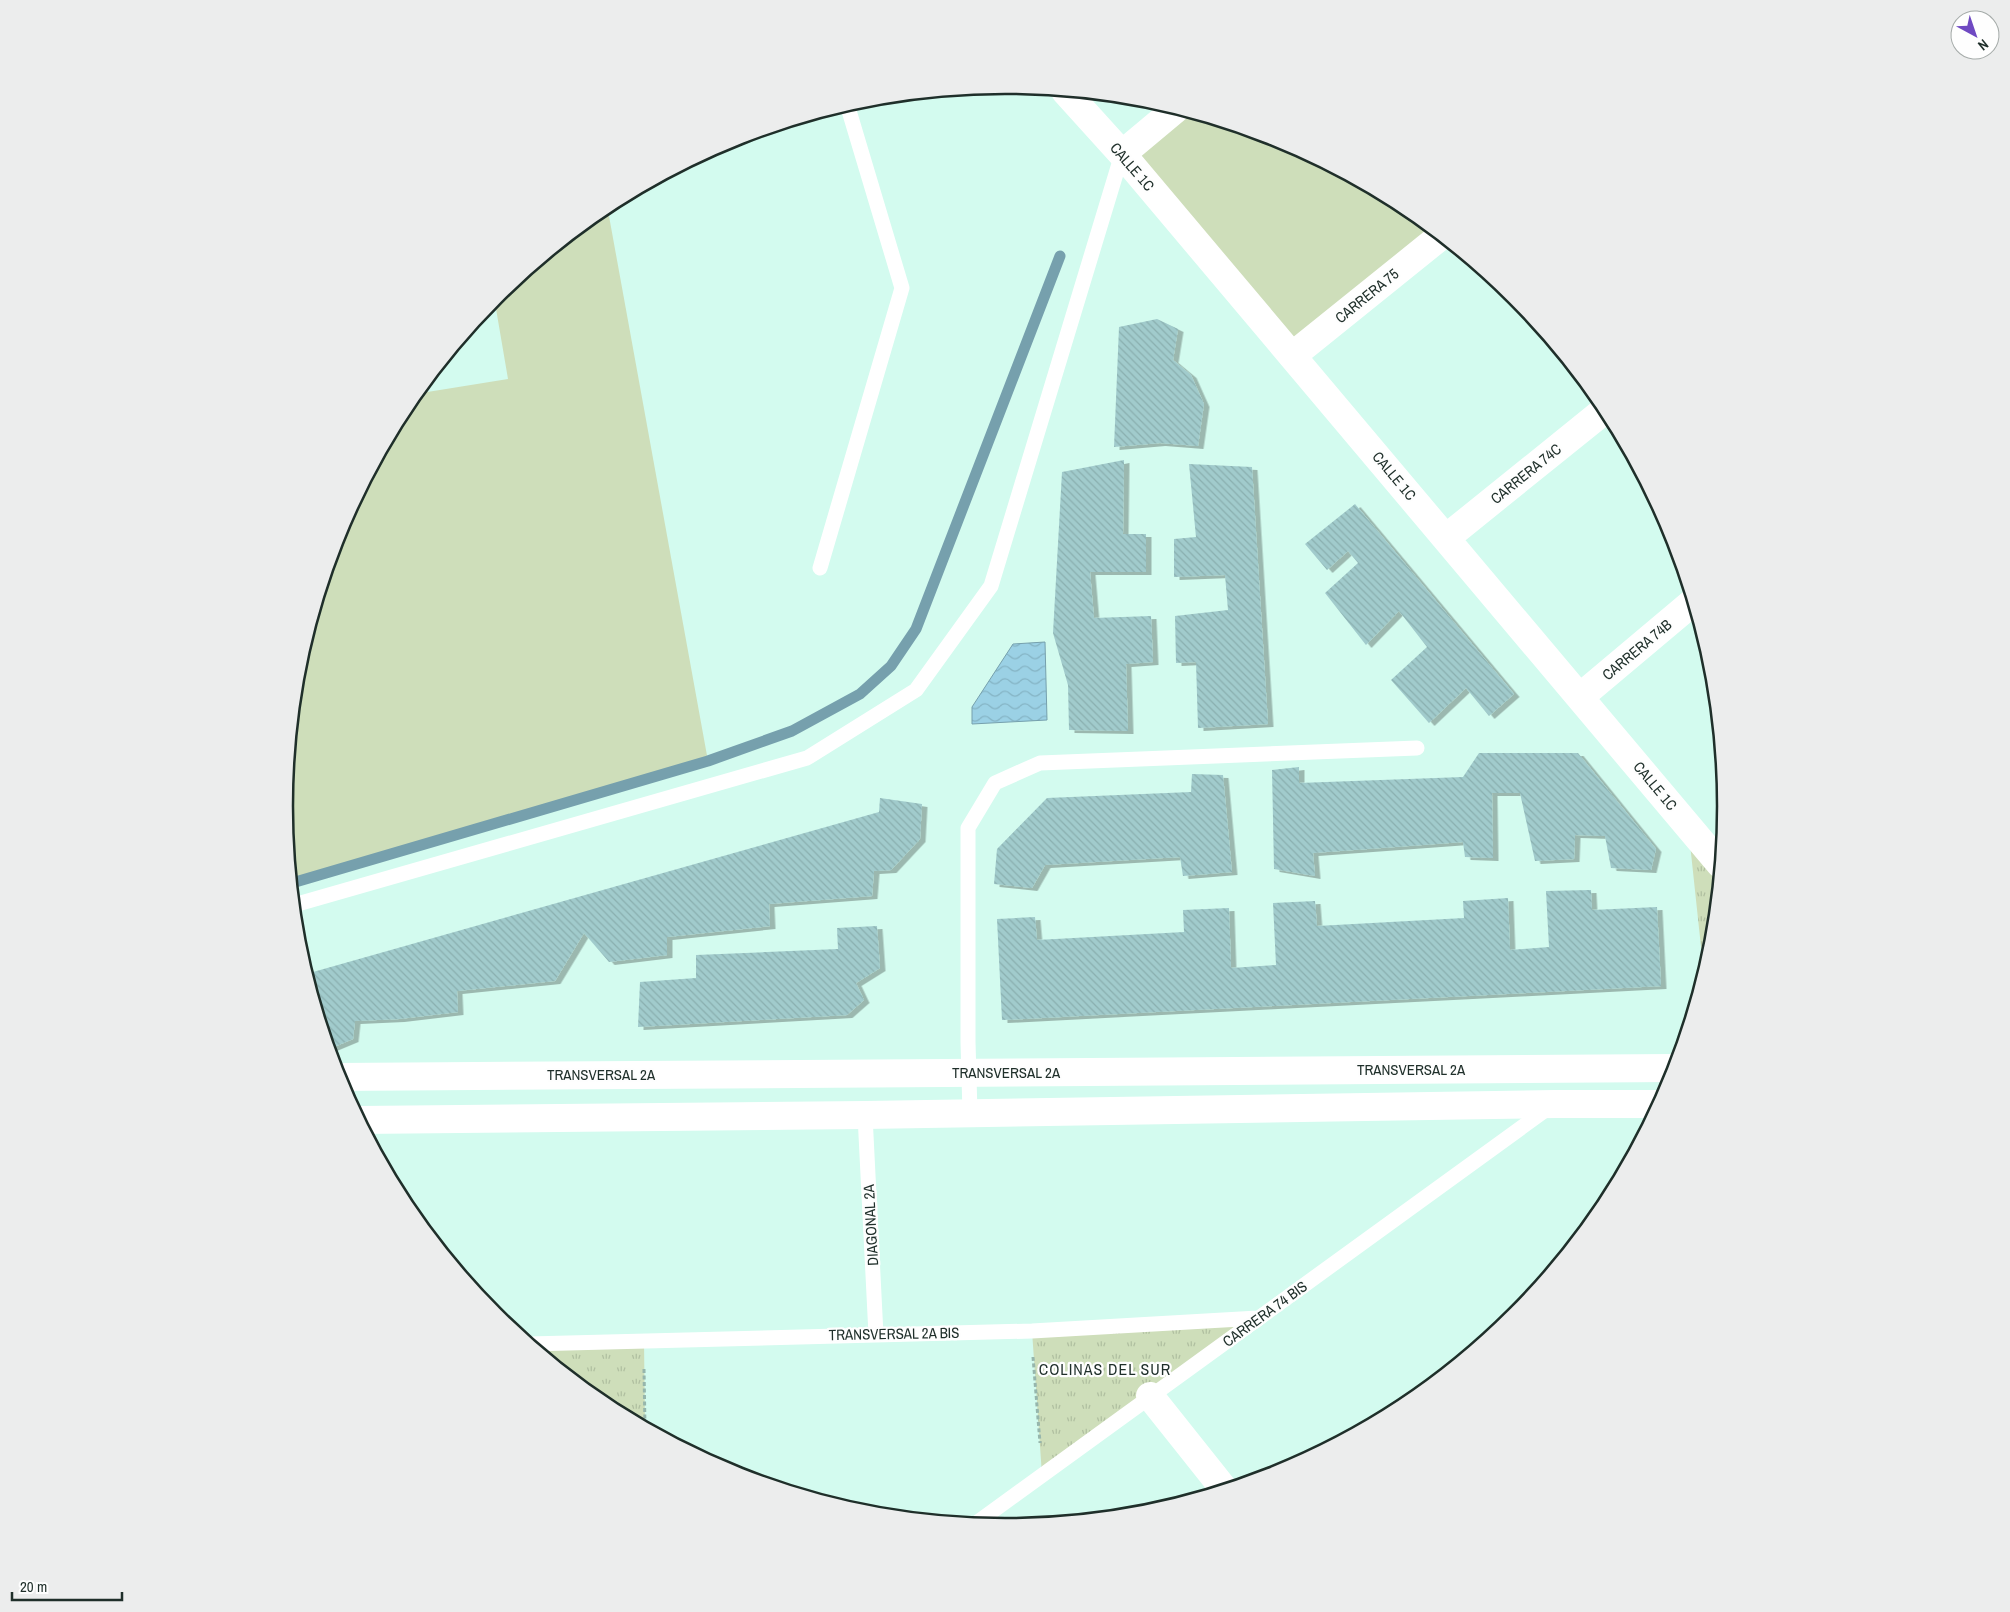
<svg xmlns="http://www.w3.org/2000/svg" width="2010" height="1612" font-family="'Archivo Narrow',sans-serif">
<defs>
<pattern id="grass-tufts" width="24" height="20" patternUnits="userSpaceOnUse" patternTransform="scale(1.25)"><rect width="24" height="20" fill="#cedeba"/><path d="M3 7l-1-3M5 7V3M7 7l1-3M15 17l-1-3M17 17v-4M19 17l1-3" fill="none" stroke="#b0bfa0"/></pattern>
<pattern id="water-waves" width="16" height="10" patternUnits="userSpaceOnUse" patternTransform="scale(1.25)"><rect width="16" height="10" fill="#9bd1e5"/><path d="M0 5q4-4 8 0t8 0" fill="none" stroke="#85b4c5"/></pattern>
<pattern id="building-back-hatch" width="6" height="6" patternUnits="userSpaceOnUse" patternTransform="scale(1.25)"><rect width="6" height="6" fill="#a1cbcc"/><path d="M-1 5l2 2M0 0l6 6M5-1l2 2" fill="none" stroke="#8aafaf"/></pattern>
<filter id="shadow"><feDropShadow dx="5.5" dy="3" stdDeviation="0" flood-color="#0004"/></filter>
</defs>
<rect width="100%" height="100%" fill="#d3fbef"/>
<path fill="url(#grass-tufts)" d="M 1688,825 L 1720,864 L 1712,947 L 1704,975 Z
M 1258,1318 L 1042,1475 L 1032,1331 Z
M 644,1340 L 645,1427 L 604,1405 L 529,1344 Z"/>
<path fill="#cedeba" d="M 1177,108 L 1281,140 L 1406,207 L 1441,236 L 1292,356 L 1122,154 Z
M 607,205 L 708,761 L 292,883 L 284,806 L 298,665 L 339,530 L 406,405 L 415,394 L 508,379 L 494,297 Z"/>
<path fill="url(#water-waves)" stroke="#76a0ad" d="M 1045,642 L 1047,720 L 972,724 L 972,707 L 1013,644 Z"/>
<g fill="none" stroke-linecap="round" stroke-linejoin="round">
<path stroke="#76a0ad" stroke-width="11" d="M 292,883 L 708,761 L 792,731 L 860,694 L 891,666 L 916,629 L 1060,256"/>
</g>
<path fill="url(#building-back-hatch)" filter="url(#shadow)" d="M 1157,319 L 1178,329 L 1173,360 L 1191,375 L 1204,404 L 1198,446 L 1160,443 L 1114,447 L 1119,327 Z
M 1124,460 L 1123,534 L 1146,534 L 1146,572 L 1090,572 L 1094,618 L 1151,616 L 1153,662 L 1126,664 L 1128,731 L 1069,730 L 1068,685 L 1053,633 L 1062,472 Z
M 1189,464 L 1252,467 L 1268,724 L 1198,728 L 1196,662 L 1176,663 L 1175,616 L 1228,610 L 1225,575 L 1174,577 L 1174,539 L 1196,537 Z
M 1355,504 L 1514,694 L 1489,716 L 1466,688 L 1429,723 L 1391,680 L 1427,647 L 1399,611 L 1366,645 L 1325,593 L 1358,563 L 1348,551 L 1327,570 L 1305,544 Z
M 1479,753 L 1578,753 L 1656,849 L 1651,870 L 1611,868 L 1605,836 L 1575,835 L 1574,859 L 1535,861 L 1520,793 L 1492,793 L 1493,858 L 1465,857 L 1463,842 L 1313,853 L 1315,876 L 1274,869 L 1272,770 L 1299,767 L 1299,783 L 1463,777 Z
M 1192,774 L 1223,775 L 1232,872 L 1183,876 L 1180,857 L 1045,865 L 1032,888 L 994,884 L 997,849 L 1047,798 L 1191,792 Z
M 880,798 L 922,804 L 920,839 L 891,870 L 874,871 L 872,896 L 769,904 L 770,926 L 667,937 L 667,955 L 609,962 L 584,933 L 555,981 L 457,991 L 458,1012 L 399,1019 L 355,1021 L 353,1039 L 329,1049 L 306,974 L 879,812 Z
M 1591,890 L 1592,910 L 1657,907 L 1661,986 L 1002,1020 L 997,919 L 1035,917 L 1037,940 L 1184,932 L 1183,910 L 1229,908 L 1231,968 L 1276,965 L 1273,903 L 1315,901 L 1317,926 L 1464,918 L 1463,901 L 1508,898 L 1510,950 L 1549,947 L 1546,891 Z
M 877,926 L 880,968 L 856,983 L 864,1000 L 847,1015 L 638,1027 L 640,982 L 696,978 L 696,955 L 838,949 L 837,928 Z"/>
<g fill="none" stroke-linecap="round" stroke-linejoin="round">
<path stroke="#96b6ac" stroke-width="3" stroke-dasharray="4 2.5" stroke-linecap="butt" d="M 1033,1357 L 1040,1443
M 644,1369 L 645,1427"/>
<path stroke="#fff" stroke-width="15" d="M 820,568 L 902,288 L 847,104
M 294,905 L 807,758 L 916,690 L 991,586 L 1122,154
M 970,1113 L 968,1042 L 968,828 L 995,783 L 1040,763 L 1417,748
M 865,1115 L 876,1335
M 529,1344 L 1032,1331 L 1258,1318
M 975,1524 L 1551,1106"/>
<path stroke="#fff" stroke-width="28" d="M 1065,91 L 1122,154 L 1720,864
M 1122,154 L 1177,108
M 1292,356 L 1441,236
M 1446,538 L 1606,409
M 1580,697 L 1693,602
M 1150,1396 L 1224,1489"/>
<path stroke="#fff" stroke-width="28" d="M 337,1077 L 1675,1068
M 359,1120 L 865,1115 L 1555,1104 L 1659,1104"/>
</g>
<g text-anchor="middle" stroke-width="4.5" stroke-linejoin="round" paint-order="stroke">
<g font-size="15" fill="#1f2f2a" stroke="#fefefe">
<text transform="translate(1132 167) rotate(49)" y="5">CALLE 1C</text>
<text transform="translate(1367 296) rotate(-39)" y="5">CARRERA 75</text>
<text transform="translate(1526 474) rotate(-39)" y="5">CARRERA 74C</text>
<text transform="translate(1394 476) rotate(50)" y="5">CALLE 1C</text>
<text transform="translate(1637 650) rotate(-40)" y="5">CARRERA 74B</text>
<text transform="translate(1655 786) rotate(50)" y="5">CALLE 1C</text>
<text x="1411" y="1075">TRANSVERSAL 2A</text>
<text x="1006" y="1078">TRANSVERSAL 2A</text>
<text x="601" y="1080">TRANSVERSAL 2A</text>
<text transform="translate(871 1225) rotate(-93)" y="5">DIAGONAL 2A</text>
<text transform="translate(1265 1314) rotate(-36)" y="5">CARRERA 74 BIS</text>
<text transform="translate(894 1334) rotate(-1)" y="5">TRANSVERSAL 2A BIS</text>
</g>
<g font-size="16" letter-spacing="1" fill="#1f2f2a" stroke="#fefefe">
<text x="1105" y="1375">COLINAS DEL SUR</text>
</g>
</g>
<path d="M0 0H2010V1612H0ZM293 806a712 712 0 1 1 1424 0a712 712 0 1 1-1424 0Z" fill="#eceded" fill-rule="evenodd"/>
<path fill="none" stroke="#1f2f2a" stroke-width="2.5" d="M293 806a712 712 0 1 1 1424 0a712 712 0 1 1-1424 0Z"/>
<g transform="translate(1975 35) rotate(140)"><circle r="24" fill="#fefefe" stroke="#a5aba9"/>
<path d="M0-4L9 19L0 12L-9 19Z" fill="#6f49c2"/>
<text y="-8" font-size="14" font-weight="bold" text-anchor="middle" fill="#1f2f2a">N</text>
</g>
<path d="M12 1592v8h110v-8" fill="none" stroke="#1f2f2a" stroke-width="2.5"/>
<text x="20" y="1592" font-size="15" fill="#1f2f2a" stroke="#fefefe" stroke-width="4" paint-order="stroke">20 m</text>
</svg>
